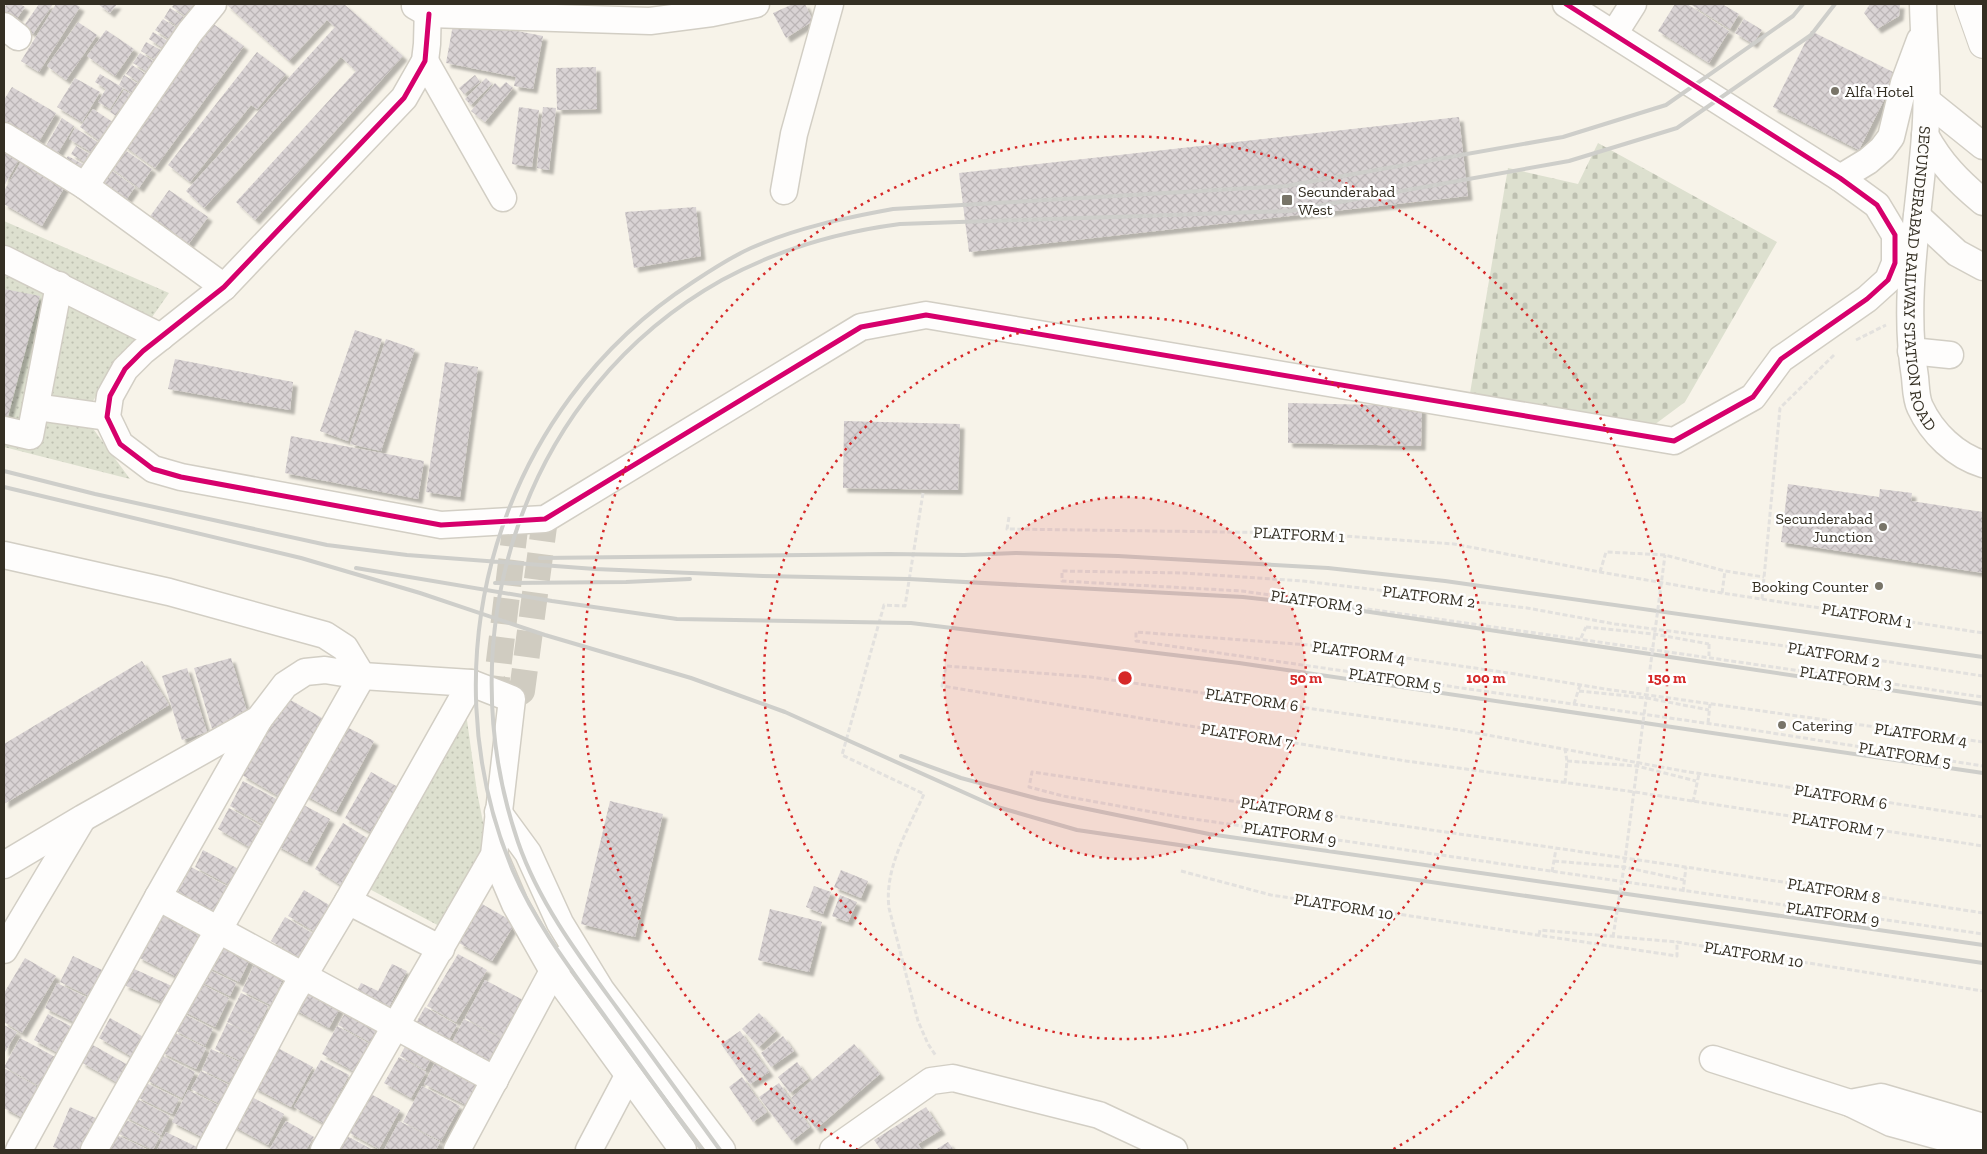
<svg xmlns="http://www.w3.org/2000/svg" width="1987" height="1154" font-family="'Zilla Slab',serif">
<defs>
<pattern id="cemetery-stones" width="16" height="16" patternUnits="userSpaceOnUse" patternTransform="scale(1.25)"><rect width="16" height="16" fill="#dde0cf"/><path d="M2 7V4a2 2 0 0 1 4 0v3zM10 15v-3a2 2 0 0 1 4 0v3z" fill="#bec0b1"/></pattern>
<pattern id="park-dots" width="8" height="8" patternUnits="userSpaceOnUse" patternTransform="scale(1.25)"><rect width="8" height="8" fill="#dde0cf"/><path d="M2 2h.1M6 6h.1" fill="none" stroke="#bec0b1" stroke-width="1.8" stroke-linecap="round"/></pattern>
<pattern id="building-cross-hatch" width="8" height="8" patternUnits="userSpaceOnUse" patternTransform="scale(1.25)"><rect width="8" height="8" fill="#d9d3d4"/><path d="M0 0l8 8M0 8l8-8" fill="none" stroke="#bbb5b6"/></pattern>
<filter id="shadow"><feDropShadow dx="4.5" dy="4.5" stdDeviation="1" flood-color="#0004"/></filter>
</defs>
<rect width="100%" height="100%" fill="#f7f3e9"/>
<path fill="url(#cemetery-stones)" d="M 1598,143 L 1777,242 L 1685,402 L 1650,428 L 1469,399 L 1508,168 L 1578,184 Z"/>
<path fill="url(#park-dots)" d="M 4,221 L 169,293 L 83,415 L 130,479 L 4,447 Z
M 465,706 L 477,792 L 488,847 L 443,928 L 360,884 Z"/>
<path fill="url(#building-cross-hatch)" filter="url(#shadow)" d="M 7,4 L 20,4 L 25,7 L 13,24 L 4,17 L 4,8 Z
M 39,4 L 53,4 L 33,34 L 23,27 Z
M 56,4 L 75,4 L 80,7 L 39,72 L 21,61 Z
M 98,4 L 117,4 L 110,13 Z
M 174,4 L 193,4 L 203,11 L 195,22 L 172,7 Z
M 226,4 L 344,4 L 403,56 L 255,220 L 236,202 L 356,71 L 341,57 L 204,208 L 186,191 L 335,27 L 327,20 L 289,61 Z
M 793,4 L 805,4 L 813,21 L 786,38 L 773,13 Z
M 1675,4 L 1687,4 L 1729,31 L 1709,63 L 1658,31 Z
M 1690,4 L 1722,4 L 1739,14 L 1730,29 Z
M 1870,4 L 1900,4 L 1899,16 L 1877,29 L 1864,13 Z
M 170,8 L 190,21 L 184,30 L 164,18 Z
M 163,19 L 183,32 L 175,43 L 155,30 Z
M 454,19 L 543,36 L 533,89 L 514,86 L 516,77 L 446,63 Z
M 1744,19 L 1762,30 L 1753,44 L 1735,33 Z
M 78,22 L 97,35 L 66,80 L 47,66 Z
M 212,23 L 244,46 L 155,168 L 123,145 Z
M 106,30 L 134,49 L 115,76 L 87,56 Z
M 1811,31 L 1897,74 L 1859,150 L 1773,107 Z
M 153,32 L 172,44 L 168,51 L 149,39 Z
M 146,42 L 168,54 L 162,64 L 141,51 Z
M 257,52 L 286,74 L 257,109 L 251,105 L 190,182 L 168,165 Z
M 140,53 L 160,65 L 153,75 L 133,63 Z
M 132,65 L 152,78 L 147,87 L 126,74 Z
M 596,67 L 597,109 L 557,110 L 556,68 Z
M 100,74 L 123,88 L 110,109 L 98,102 L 106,89 L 95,82 Z
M 124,75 L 146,89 L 140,98 L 119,85 Z
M 475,75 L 480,82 L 464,94 L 459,88 Z
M 75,78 L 100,92 L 82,122 L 57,107 Z
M 486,78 L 492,84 L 471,105 L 465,99 Z
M 506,82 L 513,88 L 485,122 L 471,111 L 495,83 L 500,88 Z
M 12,87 L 56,113 L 37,145 L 4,125 L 4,100 Z
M 124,90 L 138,99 L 124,121 L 110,112 Z
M 519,107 L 539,110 L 532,167 L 512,164 Z
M 543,107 L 556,108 L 549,170 L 537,168 Z
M 93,109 L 117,125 L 104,144 L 80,127 Z
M 1459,117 L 1468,196 L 969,252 L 959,173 Z
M 62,118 L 74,126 L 55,158 L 43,151 Z
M 75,128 L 104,146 L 98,156 L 69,139 Z
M 4,141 L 23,152 L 4,186 Z
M 76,146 L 98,159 L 93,167 L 71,154 Z
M 119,146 L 152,169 L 139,188 L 106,164 Z
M 68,156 L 86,166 L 78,178 L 61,167 Z
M 23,158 L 67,183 L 42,226 L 4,204 L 4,191 Z
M 104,165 L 135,187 L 122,206 L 91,184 Z
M 169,190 L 208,217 L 185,249 L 146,222 Z
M 696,207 L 701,256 L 634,268 L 625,212 Z
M 4,289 L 40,296 L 7,420 L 4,419 Z
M 355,330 L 382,339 L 348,441 L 320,431 Z
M 386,339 L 415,349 L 381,451 L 350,444 Z
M 175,359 L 293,382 L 290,410 L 168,389 Z
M 445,362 L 478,367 L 460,497 L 426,492 Z
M 1288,403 L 1422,406 L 1421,446 L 1288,443 Z
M 844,421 L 960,424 L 958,490 L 843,488 Z
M 291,436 L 424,461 L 418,499 L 285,473 Z
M 1788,484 L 1879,497 L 1880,489 L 1912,493 L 1911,501 L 1983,512 L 1983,573 L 1781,542 Z
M 231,658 L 249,718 L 212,729 L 194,668 Z
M 142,661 L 169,705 L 4,804 L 4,744 Z
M 187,668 L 207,732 L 182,740 L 162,676 Z
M 287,698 L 327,721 L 282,798 L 242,775 Z
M 341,724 L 374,741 L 336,812 L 303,794 Z
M 371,772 L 405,791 L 379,837 L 345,818 Z
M 243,781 L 278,800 L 264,825 L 230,806 Z
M 610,801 L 663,814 L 635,937 L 581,924 Z
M 298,802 L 330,819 L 307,862 L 276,845 Z
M 229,808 L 264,828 L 253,849 L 218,829 Z
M 343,823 L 375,843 L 347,889 L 315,869 Z
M 203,850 L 244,872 L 235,888 L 195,867 Z
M 191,867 L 232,889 L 215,921 L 174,899 Z
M 841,870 L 868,881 L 861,898 L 834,887 Z
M 814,886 L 831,892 L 823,914 L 806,907 Z
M 304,890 L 334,908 L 319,934 L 288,916 Z
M 840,895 L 857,902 L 848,922 L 832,916 Z
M 482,904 L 515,923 L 492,961 L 459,943 Z
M 164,905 L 205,926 L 179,978 L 138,957 Z
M 770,909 L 822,922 L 809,972 L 758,960 Z
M 285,917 L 317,936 L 303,960 L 271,941 Z
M 220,939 L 252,955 L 239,982 L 206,966 Z
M 458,954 L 487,970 L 456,1022 L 427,1006 Z
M 73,956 L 104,971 L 91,997 L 60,982 Z
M 25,958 L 56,976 L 22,1033 L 4,1022 L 4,993 Z
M 257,958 L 286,972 L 271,1005 L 242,991 Z
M 392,964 L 407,971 L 384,1017 L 352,1001 L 361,983 L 378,991 Z
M 203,967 L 236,983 L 230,996 L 197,980 Z
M 132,968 L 174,987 L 167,1004 L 124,985 Z
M 306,978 L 345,999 L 329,1028 L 290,1007 Z
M 485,980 L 523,1000 L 502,1038 L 465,1018 Z
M 195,981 L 229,998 L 215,1027 L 181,1010 Z
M 57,983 L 94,1001 L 82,1026 L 45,1008 Z
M 241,993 L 268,1006 L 254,1035 L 227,1022 Z
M 425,1007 L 457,1025 L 443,1050 L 411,1032 Z
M 348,1008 L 381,1026 L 372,1043 L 338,1025 Z
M 182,1013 L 213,1029 L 205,1046 L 174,1030 Z
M 759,1013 L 776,1031 L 759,1047 L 742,1029 Z
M 48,1014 L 74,1028 L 60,1054 L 34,1040 Z
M 110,1018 L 147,1039 L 136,1059 L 99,1038 Z
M 464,1019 L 503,1039 L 486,1073 L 447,1052 Z
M 227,1023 L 257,1037 L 245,1063 L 215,1049 Z
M 4,1025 L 17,1032 L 5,1052 L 4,1051 Z
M 337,1026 L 370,1044 L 355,1072 L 322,1054 Z
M 171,1031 L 206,1048 L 196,1069 L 161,1052 Z
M 740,1031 L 769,1072 L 750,1084 L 721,1044 Z
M 783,1036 L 794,1051 L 771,1067 L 761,1053 Z
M 410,1037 L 435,1051 L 425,1070 L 400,1056 Z
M 20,1038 L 59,1059 L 43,1088 L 4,1067 Z
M 91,1044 L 128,1065 L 118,1083 L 81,1062 Z
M 854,1044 L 880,1074 L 816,1129 L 791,1098 Z
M 274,1046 L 313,1067 L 291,1107 L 253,1087 Z
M 211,1049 L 244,1064 L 234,1085 L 202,1070 Z
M 159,1054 L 195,1072 L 182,1098 L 146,1080 Z
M 399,1057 L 426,1072 L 411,1098 L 384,1083 Z
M 438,1057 L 479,1078 L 466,1105 L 424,1084 Z
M 321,1060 L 349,1075 L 323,1123 L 294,1107 Z
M 797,1062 L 809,1078 L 790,1093 L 778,1077 Z
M 4,1068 L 38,1087 L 21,1117 L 4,1108 Z
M 201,1071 L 231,1086 L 222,1105 L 191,1089 Z
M 742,1077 L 767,1112 L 753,1122 L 729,1087 Z
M 144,1082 L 179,1099 L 172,1114 L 137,1097 Z
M 779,1083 L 810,1127 L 792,1141 L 759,1097 Z
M 422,1086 L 460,1106 L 441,1141 L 403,1122 Z
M 188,1090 L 220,1106 L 204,1138 L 172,1122 Z
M 369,1093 L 400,1110 L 379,1149 L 348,1132 Z
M 248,1095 L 284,1114 L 268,1145 L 231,1125 Z
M 133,1097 L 170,1116 L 161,1135 L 124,1116 Z
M 70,1107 L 98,1119 L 85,1150 L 61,1150 L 53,1147 Z
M 926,1107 L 941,1130 L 918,1144 L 922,1150 L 881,1150 L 874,1140 Z
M 124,1119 L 160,1136 L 153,1150 L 117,1133 Z
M 286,1121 L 314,1137 L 306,1150 L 269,1150 Z
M 399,1121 L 440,1142 L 436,1150 L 384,1150 Z
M 166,1132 L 203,1150 L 157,1150 Z
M 115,1134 L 148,1150 L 107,1150 Z
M 347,1136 L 373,1150 L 339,1150 Z
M 948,1142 L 954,1150 L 935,1150 Z"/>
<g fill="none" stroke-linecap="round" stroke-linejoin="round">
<path stroke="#d0ccc1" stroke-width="26" stroke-dasharray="26 13" stroke-linecap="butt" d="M 516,521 L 496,686 L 512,699 L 522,691 L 545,519"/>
<defs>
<g id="minor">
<path d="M 428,4 L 427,44 L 425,61 L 404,98 L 224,287 L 143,351 L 125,369 L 110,396 L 107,417 L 120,444 L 153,469 L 181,477 L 441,525 L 545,519 L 861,327 L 926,315 L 1674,441 L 1753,397 L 1781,359 L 1867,299 L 1888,280 L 1895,263 L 1895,235 L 1877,205 L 1840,178 L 1566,4"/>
<path id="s1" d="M 1923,4 C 1924,48 1929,92 1925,136 C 1919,216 1902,298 1915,377 C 1916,387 1916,399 1920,407 C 1932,433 1956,456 1983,464"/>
<path d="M 415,6 L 429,14 L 650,21 L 712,13 L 756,4"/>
<path d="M 4,26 L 18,37"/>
<path d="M 1614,34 L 1633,4"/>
<path d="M 425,61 L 503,198"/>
<path d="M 1927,101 L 1983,146"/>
<path d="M 1925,135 C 1941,164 1958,181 1983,202"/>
<path d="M 4,136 L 85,186 L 224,287"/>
<path d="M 1840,178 L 1868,161 L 1882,149 L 1891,137 L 1904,83 L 1920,40"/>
<path d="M 85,186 L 190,32 L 213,4"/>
<path d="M 784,191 L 794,134 L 830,4"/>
<path d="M 1917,216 L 1957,253 L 1983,267"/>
<path d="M 4,259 L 161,337"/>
<path d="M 1911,351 L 1950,355"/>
<path d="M 36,407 L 107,417"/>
<path d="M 4,430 L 30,436 L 59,285"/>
<path d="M 4,555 L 169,592 L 325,635 L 345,648 L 362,676 L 94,1150"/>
<path d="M 498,812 L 528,853 L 560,923 L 601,990 L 722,1150"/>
<path d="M 494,855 L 515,904 L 553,971 L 683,1150"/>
<path d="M 4,865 L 83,818 L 259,719 L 285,685 L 305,672 L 325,670 L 362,676 L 471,683 L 512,699 L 494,855 L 324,1150"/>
<path d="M 158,897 L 495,1080"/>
<path d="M 348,901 L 441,949"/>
<path d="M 4,950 L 81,821"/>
<path d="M 1713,1059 L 1850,1103 L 1891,1123 L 1983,1148"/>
<path d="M 1850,1103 L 1881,1097 L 1983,1127"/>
<path d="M 19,1150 L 158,897 L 259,719"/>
<path d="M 210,1150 L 292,995 L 348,901 L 471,683"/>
<path d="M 457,1150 L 553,971 L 563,959"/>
<path d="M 589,1150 L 628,1076"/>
<path d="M 833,1150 L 931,1081 L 953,1078 L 1099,1115 L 1174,1150"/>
</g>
<path id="major" d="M 1969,4 L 1983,44"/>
</defs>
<use href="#minor" stroke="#d2cec4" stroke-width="29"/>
<use href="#major" stroke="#d2cec4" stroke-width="30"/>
<path stroke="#e3e1de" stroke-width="3" stroke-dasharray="5 2.5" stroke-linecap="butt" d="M 1856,340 L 1886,325
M 923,493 L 905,606 L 884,605 L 842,755 L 924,794 C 908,830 884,868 889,908 L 918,1021 L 928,1044 L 936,1056
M 1009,517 L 1007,529 L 1303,533 L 1454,544 L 1600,572 L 1722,593 L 1983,633
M 1600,572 L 1606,552 L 1665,555 L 1725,571 L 1764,577
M 1722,593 L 1725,571
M 1762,599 L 1780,408 L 1834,355
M 1586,627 L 1654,634 L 1709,644
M 1581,638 L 1586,627
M 1709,644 L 1709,656
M 1983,676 L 1778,645 L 1615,624 L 1527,608 L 1303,581 L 1183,573 L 1062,571 L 1062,581 L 1242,591 L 1983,697
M 1579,691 L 1647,698 L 1709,710
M 1574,704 L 1580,685
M 1708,723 L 1710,704
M 1983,742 L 1605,689 L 1509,673 L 1323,646 L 1136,632 L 1136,641 L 1753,730 L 1983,766
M 1567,761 L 1637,766 L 1696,781
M 1565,783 L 1567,761 L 1565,749
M 1693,802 L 1699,774
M 1983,817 L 1683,771 L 1460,730 L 1091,677 L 946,666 L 942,686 L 1406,761 L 1628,791 L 1983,846
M 1554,861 L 1624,867 L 1684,880
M 1181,871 L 1271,895 L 1677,956 L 1677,942 L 1983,991
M 1552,872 L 1556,849
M 1683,892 L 1686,867
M 1983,913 L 1666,864 L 1032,772 L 1029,787 L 1063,796 L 1180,817 L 1983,934
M 1539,935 L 1540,930 L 1677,942"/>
<use href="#minor" stroke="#fefdfc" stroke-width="26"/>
<use href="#major" stroke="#fefdfc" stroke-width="28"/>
<path stroke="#cececa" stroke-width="4" d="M 4,471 L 95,494 L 327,545 L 407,555 L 595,569 L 763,576 L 909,579 L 1243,597 L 1350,609 L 1983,704
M 4,487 L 301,558 L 420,593 L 545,635 L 691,678 L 785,712 L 994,806 L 1077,830 L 1983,963
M 540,558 L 889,554 L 964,555 L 1016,553 L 1118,556 L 1328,568 L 1445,581 L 1983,657
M 356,568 L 552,601 L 677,619 L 911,623 L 1239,663 L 1983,773
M 495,583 L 626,582 L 690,579
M 901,756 L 961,778 L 1039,799 L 1209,834 L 1983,945
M 702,1150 C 668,1104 635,1058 601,1011 C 569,967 535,922 513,871 C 424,659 499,407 693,282 C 711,270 731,257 751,248 C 796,228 844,218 893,209 L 1286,186 L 1563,137 L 1666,105 L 1793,16 L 1803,4
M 720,1150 C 686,1103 651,1055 617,1008 C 579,956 539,903 518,842 C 446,631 524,391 722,280 C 777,250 839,232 900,224 L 1290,211 L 1569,161 L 1677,128 L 1811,35 L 1835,4"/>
<path stroke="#e3e1de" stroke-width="3" stroke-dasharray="5 2.5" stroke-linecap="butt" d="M 1613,937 L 1624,867 L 1665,555"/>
<defs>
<path id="cycleway" d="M 429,14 L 425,61 L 404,98 L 224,287 L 143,351 L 125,369 L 110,396 L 107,417 L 120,444 L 153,469 L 181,477 L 441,525 L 545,519 L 861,327 L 926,315 L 1674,441 L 1753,397 L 1781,359 L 1867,299 L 1888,280 L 1895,263 L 1895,235 L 1877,205 L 1840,178 L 1566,4"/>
</defs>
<use href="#cycleway" stroke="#fff" stroke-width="8"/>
<use href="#cycleway" stroke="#d6006c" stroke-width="5"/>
</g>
<circle cx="1125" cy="678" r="181" fill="#d62828" fill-opacity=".12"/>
<g fill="none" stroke="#d62828" stroke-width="2.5" stroke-dasharray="2.5 5">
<circle cx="1125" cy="678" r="181"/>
<circle cx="1125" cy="678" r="361"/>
<path d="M858 1150A542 542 0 1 1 1392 1150"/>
</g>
<g fill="#787468" stroke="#fff" stroke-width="2">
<circle cx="1835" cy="91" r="5"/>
<rect x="1281" y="194" width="12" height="12" rx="2.5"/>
<circle cx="1883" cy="527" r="5"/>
<circle cx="1879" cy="586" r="5"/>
<circle cx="1782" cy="725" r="5"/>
</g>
<g text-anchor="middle" stroke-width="5" stroke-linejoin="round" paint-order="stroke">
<g font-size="16" fill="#342f23" stroke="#fff" text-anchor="start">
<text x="1845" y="97">Alfa Hotel</text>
<text x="1298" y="197">Secunderabad<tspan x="1298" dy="18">West</tspan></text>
<text x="1873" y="524" text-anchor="end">Secunderabad<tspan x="1873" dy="18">Junction</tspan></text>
<text x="1869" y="592" text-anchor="end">Booking Counter</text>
<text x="1792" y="731">Catering</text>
</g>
<g font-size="16" fill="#342f23" stroke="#fff">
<text dy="6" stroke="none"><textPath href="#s1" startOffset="276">SECUNDERABAD RAILWAY STATION ROAD</textPath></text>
<text transform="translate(1299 534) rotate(3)" y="6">PLATFORM 1</text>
<text transform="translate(1429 596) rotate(7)" y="6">PLATFORM 2</text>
<text transform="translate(1317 601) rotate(8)" y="6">PLATFORM 3</text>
<text transform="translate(1867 615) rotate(9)" y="6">PLATFORM 1</text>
<text transform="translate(1359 652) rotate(8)" y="6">PLATFORM 4</text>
<text transform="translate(1834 654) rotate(9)" y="6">PLATFORM 2</text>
<text transform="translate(1846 677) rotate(8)" y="6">PLATFORM 3</text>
<text transform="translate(1395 679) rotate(8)" y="6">PLATFORM 5</text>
<text transform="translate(1252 699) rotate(8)" y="6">PLATFORM 6</text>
<text transform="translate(1921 734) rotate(8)" y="6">PLATFORM 4</text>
<text transform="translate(1247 735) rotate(9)" y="6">PLATFORM 7</text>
<text transform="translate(1905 754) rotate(9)" y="6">PLATFORM 5</text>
<text transform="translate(1841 796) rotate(9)" y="6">PLATFORM 6</text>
<text transform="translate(1287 809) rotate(9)" y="6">PLATFORM 8</text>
<text transform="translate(1838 824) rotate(9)" y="6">PLATFORM 7</text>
<text transform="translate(1290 833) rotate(8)" y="6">PLATFORM 9</text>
<text transform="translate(1834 890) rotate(9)" y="6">PLATFORM 8</text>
<text transform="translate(1344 906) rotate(9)" y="6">PLATFORM 10</text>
<text transform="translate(1833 913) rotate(8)" y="6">PLATFORM 9</text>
<text transform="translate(1754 954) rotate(9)" y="6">PLATFORM 10</text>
</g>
</g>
<circle cx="1125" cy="678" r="8" fill="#d62828" stroke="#fff" stroke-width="2.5"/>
<g font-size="15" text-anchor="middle" font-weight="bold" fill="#d62828" stroke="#fff" stroke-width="5" stroke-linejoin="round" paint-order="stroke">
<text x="1306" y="683">50 m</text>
<text x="1486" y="683">100 m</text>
<text x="1667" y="683">150 m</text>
</g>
<rect width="1987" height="1154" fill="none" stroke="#342f23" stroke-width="10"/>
</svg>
